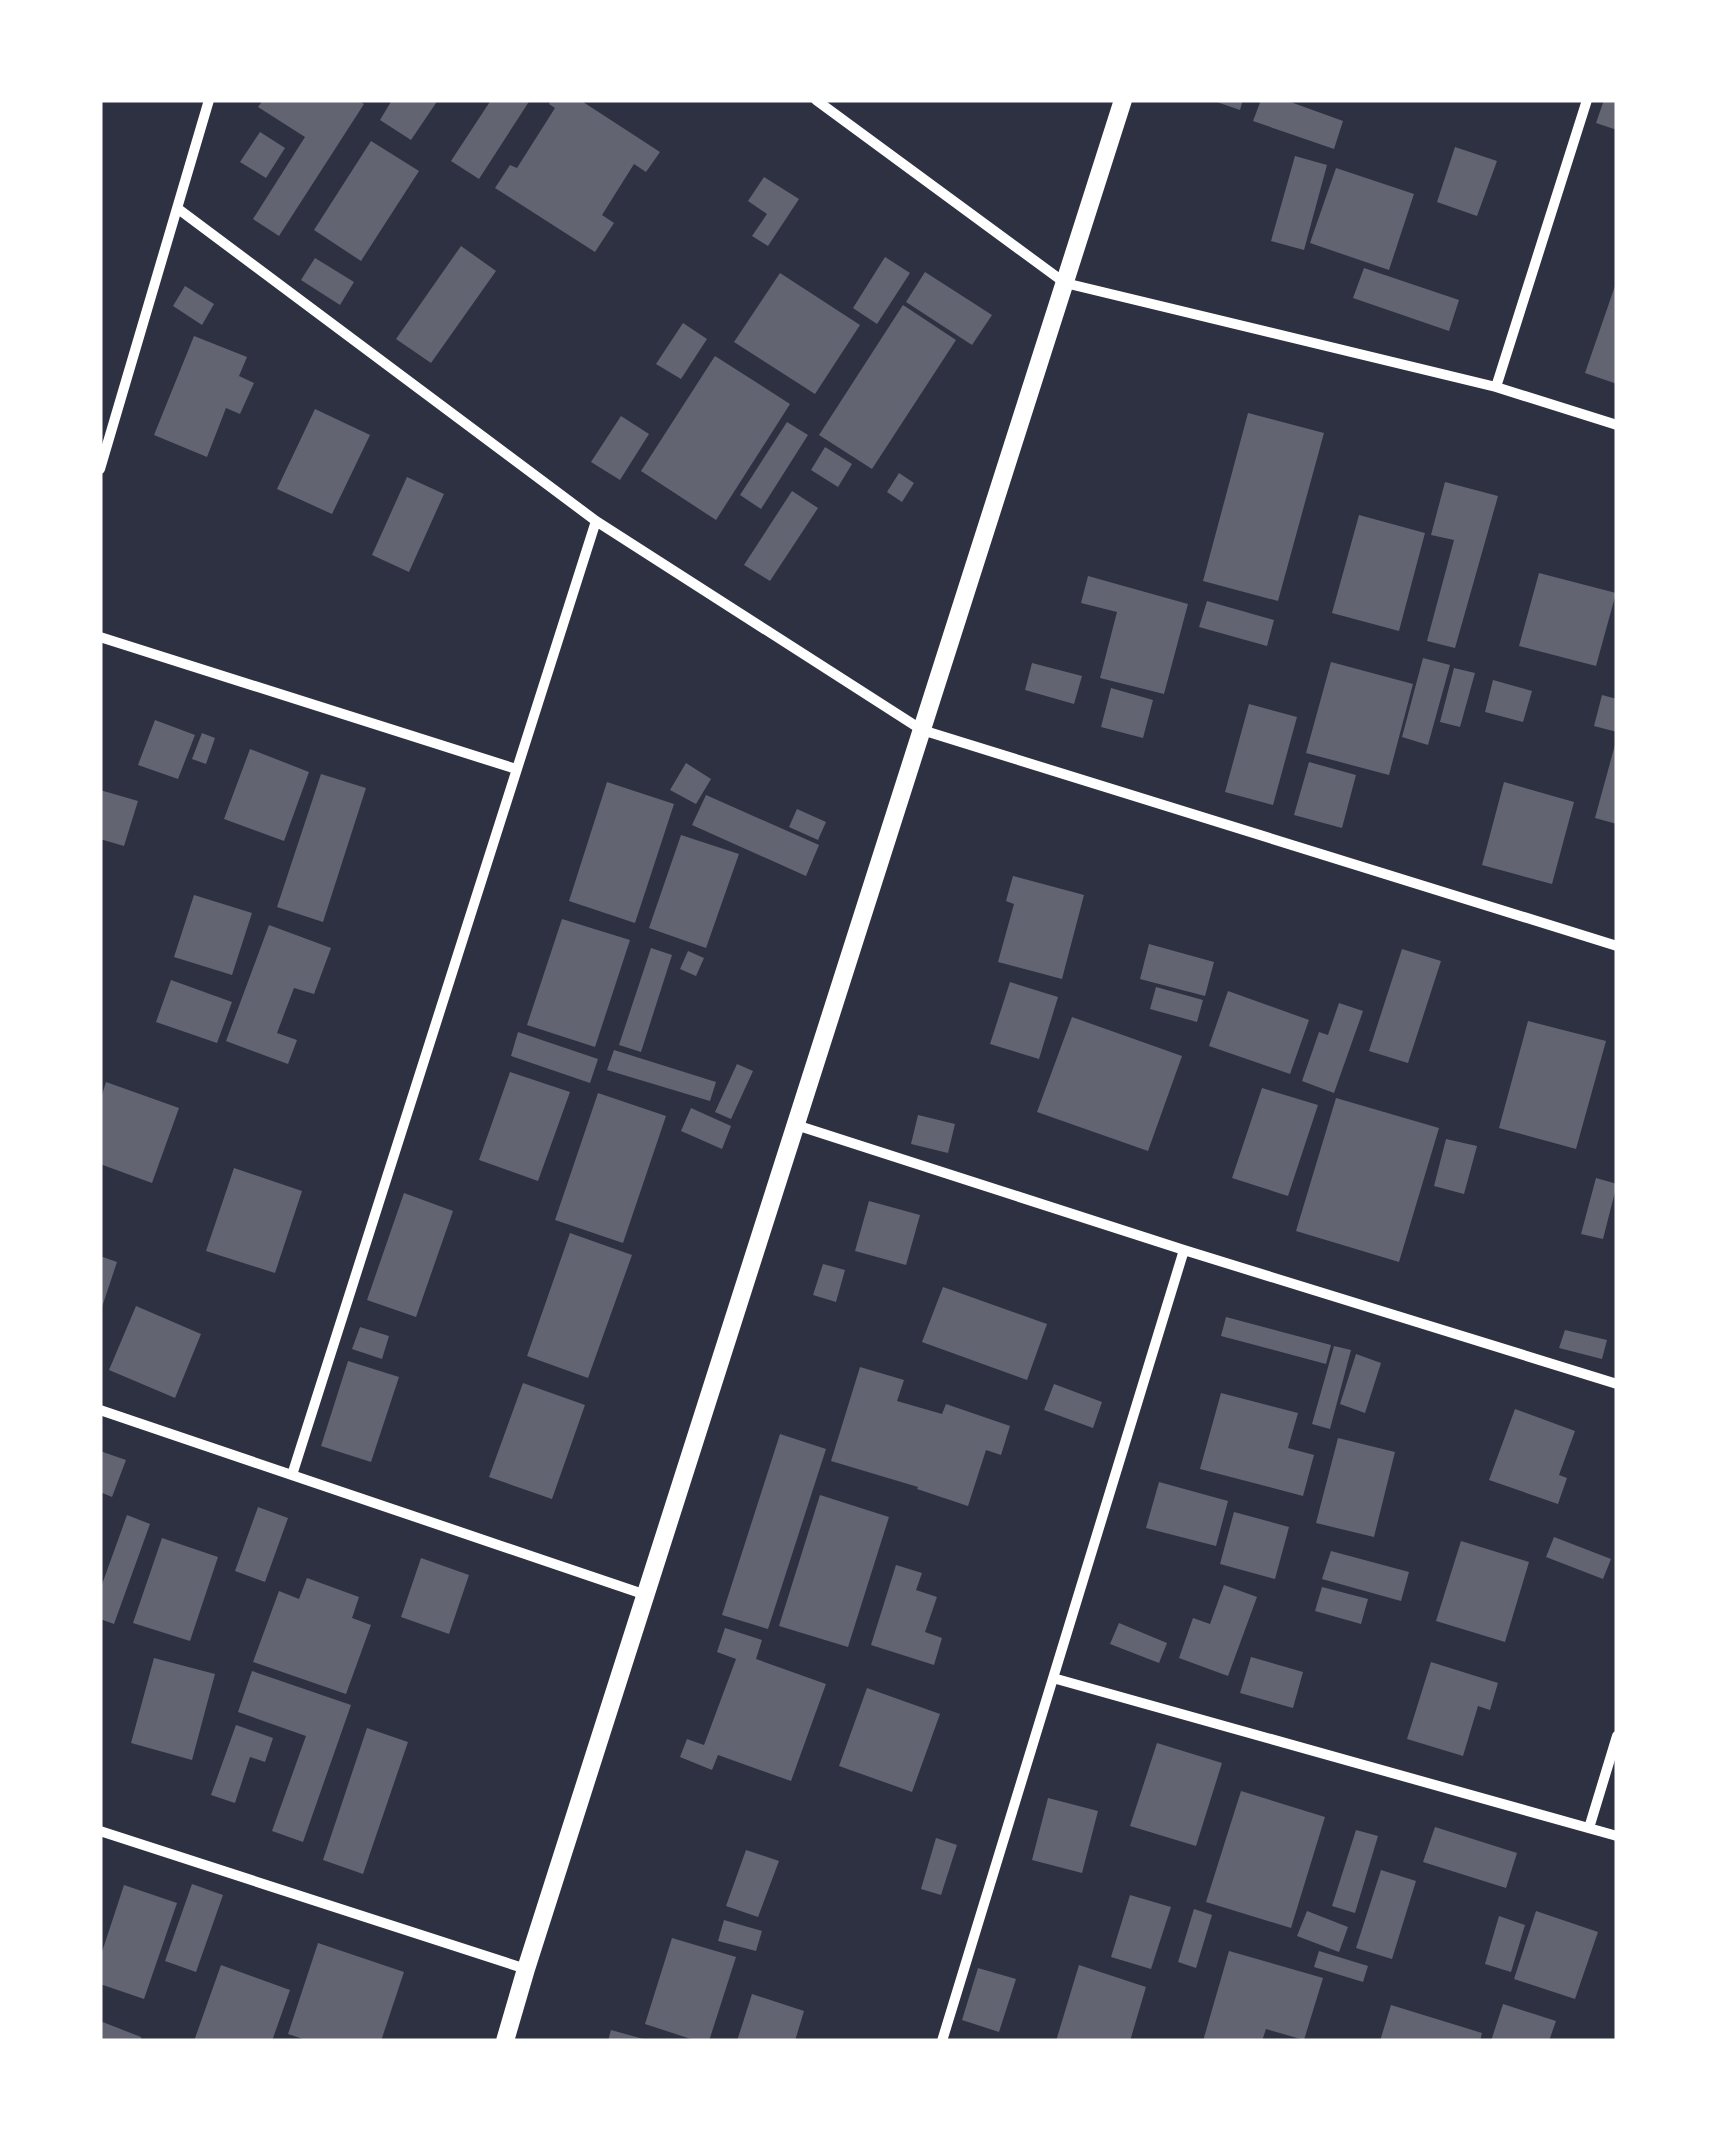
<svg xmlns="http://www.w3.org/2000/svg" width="1717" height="2141" font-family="'Times New Roman',serif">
<rect width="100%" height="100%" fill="#2d3142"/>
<path fill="#626471" d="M 263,100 L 358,100 L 364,104 L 279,236 L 253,219 L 305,137 L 258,107 Z
M 392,100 L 438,100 L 411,140 L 380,120 Z
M 491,100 L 530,100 L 479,179 L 451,161 Z
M 551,100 L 580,100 L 660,152 L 646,172 L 634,164 L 602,215 L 614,223 L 595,252 L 495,188 L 510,165 L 517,168 L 555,108 L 549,104 Z
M 1211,100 L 1243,100 L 1240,110 Z
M 1261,100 L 1285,100 L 1343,121 L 1334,149 L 1253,121 Z
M 1604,100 L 1617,100 L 1617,130 L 1596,123 Z
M 260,132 L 285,148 L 266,178 L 240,162 Z
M 371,141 L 419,171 L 361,261 L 314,230 Z
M 1455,147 L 1497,161 L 1477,216 L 1437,202 Z
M 1295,156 L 1327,165 L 1304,250 L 1271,241 Z
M 1336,168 L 1414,194 L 1389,270 L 1310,243 Z
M 764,177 L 799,199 L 768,246 L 752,236 L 767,214 L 748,201 Z
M 461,246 L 496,271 L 431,363 L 396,339 Z
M 885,257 L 910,273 L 877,324 L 853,308 Z
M 315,258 L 354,282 L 340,305 L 301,280 Z
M 1364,268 L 1459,300 L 1449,331 L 1353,298 Z
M 925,272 L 992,315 L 972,345 L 906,302 Z
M 780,273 L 860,325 L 815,394 L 734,342 Z
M 1616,283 L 1617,283 L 1617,384 L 1585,373 Z
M 185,286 L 214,304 L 202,325 L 173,306 Z
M 903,305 L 956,340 L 872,469 L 819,435 Z
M 683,323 L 707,339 L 681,379 L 656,364 Z
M 194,336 L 247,357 L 239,376 L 254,383 L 240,414 L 226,408 L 207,457 L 154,435 Z
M 715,356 L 790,404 L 716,520 L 641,471 Z
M 315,409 L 370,435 L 332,514 L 277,489 Z
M 1248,413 L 1324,433 L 1278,601 L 1203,581 Z
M 621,416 L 649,434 L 620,480 L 591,462 Z
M 787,422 L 808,435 L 761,509 L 740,495 Z
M 825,447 L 852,464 L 838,487 L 811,470 Z
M 899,473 L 914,483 L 902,502 L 887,492 Z
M 407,477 L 444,494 L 409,572 L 372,555 Z
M 1445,482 L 1498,496 L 1455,648 L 1427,641 L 1454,540 L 1431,535 Z
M 792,491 L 818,508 L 770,581 L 744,565 Z
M 1359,515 L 1425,533 L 1399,631 L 1332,613 Z
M 1539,573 L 1616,593 L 1596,666 L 1519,646 Z
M 1088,576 L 1188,604 L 1164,694 L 1100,678 L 1117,612 L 1081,603 Z
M 1207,601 L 1274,620 L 1267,646 L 1199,627 Z
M 1423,658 L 1450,665 L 1428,745 L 1402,737 Z
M 1331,662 L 1413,684 L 1389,775 L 1306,753 Z
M 1032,663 L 1082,676 L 1074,704 L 1025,690 Z
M 1454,668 L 1475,673 L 1460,727 L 1440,722 Z
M 1493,680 L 1532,691 L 1523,722 L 1485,712 Z
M 1111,688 L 1153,700 L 1143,738 L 1101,727 Z
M 1602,695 L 1617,699 L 1617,732 L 1594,726 Z
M 1249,704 L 1297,717 L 1273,805 L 1225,792 Z
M 155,720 L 195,735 L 178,779 L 138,765 Z
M 202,733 L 215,738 L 206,764 L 192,759 Z
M 1616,741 L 1617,741 L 1617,824 L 1595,818 Z
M 250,749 L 309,772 L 284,841 L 224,819 Z
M 1309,762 L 1356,775 L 1342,828 L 1294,815 Z
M 686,763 L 711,779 L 696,804 L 670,790 Z
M 321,774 L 366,788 L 323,922 L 277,907 Z
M 607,782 L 674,804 L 635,923 L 569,901 Z
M 1504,782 L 1574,802 L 1552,884 L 1482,865 Z
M 100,790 L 138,801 L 124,846 L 100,839 Z
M 706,795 L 819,845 L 806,876 L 692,825 Z
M 797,809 L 826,822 L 818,840 L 789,827 Z
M 681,835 L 739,854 L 706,948 L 649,928 Z
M 1013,876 L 1084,895 L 1062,979 L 998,962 L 1014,904 L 1006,901 Z
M 194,895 L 252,913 L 232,975 L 174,957 Z
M 562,919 L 630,940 L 595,1047 L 527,1025 Z
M 269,925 L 331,948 L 314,994 L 294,988 L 277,1033 L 297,1040 L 288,1064 L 226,1041 Z
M 1149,944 L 1214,962 L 1205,996 L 1140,979 Z
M 651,948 L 672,955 L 641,1052 L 619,1045 Z
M 1402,949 L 1441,961 L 1408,1063 L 1369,1051 Z
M 688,951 L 704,958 L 696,976 L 680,969 Z
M 171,980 L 232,1002 L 217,1043 L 156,1022 Z
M 1010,982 L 1058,997 L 1039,1059 L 990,1044 Z
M 1156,987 L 1203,1000 L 1197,1022 L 1150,1009 Z
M 1228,991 L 1309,1020 L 1290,1074 L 1209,1046 Z
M 1339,1003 L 1363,1011 L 1334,1093 L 1302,1081 L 1319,1032 L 1328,1035 Z
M 1072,1017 L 1182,1056 L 1148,1151 L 1037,1112 Z
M 1528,1021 L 1606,1041 L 1576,1149 L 1499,1128 Z
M 518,1032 L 598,1059 L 590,1083 L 511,1056 Z
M 614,1050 L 716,1082 L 710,1101 L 607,1070 Z
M 737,1064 L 753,1071 L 731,1119 L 715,1112 Z
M 510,1072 L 570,1092 L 538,1181 L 479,1160 Z
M 106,1082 L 179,1108 L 152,1183 L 100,1164 L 100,1101 Z
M 1262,1088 L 1318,1105 L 1288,1196 L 1232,1178 Z
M 598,1093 L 666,1116 L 623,1243 L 555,1220 Z
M 1336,1098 L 1439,1128 L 1399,1262 L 1296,1231 Z
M 691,1108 L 731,1126 L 722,1149 L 681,1131 Z
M 918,1115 L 955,1124 L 948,1153 L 911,1144 Z
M 1446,1139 L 1477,1146 L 1464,1194 L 1434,1186 Z
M 234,1168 L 302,1191 L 275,1273 L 206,1251 Z
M 1596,1178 L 1617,1184 L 1603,1239 L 1581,1234 Z
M 404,1193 L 453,1211 L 416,1317 L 367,1300 Z
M 869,1201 L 920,1215 L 906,1265 L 855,1251 Z
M 570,1233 L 632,1255 L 588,1378 L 527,1356 Z
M 100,1256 L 117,1262 L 101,1310 L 100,1310 Z
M 823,1264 L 845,1270 L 836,1302 L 813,1295 Z
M 943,1287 L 1047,1324 L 1027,1380 L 922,1342 Z
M 136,1306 L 201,1334 L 175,1398 L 109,1370 Z
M 1226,1317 L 1331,1345 L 1326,1364 L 1221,1336 Z
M 360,1327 L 389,1336 L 382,1359 L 352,1349 Z
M 1565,1330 L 1607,1340 L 1602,1359 L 1559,1348 Z
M 1334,1346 L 1351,1350 L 1330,1429 L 1312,1424 Z
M 1356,1354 L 1381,1363 L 1365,1413 L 1340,1404 Z
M 348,1361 L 399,1377 L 371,1462 L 321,1446 Z
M 860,1367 L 904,1380 L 897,1401 L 942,1414 L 946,1404 L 1010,1426 L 1001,1455 L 986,1450 L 968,1506 L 917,1489 L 918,1487 L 831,1461 Z
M 523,1383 L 585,1405 L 552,1499 L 489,1477 Z
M 1054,1384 L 1102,1402 L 1093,1428 L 1044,1410 Z
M 1221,1393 L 1298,1413 L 1288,1448 L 1314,1455 L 1303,1496 L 1200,1469 Z
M 1515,1409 L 1575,1431 L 1559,1475 L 1567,1478 L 1558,1504 L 1489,1480 Z
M 780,1434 L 826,1449 L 768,1629 L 722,1615 Z
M 1338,1438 L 1395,1452 L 1374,1537 L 1316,1523 Z
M 100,1451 L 126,1460 L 112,1497 L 100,1492 Z
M 1159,1482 L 1228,1501 L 1216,1546 L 1146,1528 Z
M 820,1495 L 889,1517 L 848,1647 L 779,1626 Z
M 258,1507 L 288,1518 L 265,1582 L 235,1571 Z
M 1234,1512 L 1289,1527 L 1275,1579 L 1220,1564 Z
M 127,1515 L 150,1524 L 114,1624 L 100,1619 L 100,1590 Z
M 1554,1537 L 1611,1559 L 1603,1579 L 1546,1557 Z
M 162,1538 L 218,1557 L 190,1641 L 133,1623 Z
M 1461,1541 L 1529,1562 L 1505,1642 L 1436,1621 Z
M 1331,1551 L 1409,1572 L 1401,1601 L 1322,1579 Z
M 421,1558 L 469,1575 L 449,1634 L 401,1617 Z
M 896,1565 L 922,1573 L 916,1590 L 937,1597 L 925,1632 L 942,1638 L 934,1665 L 871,1645 Z
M 307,1578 L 359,1597 L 352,1618 L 371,1625 L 346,1694 L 253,1662 L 279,1591 L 299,1599 Z
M 1224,1585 L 1257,1597 L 1228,1676 L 1179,1658 L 1193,1618 L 1210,1624 Z
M 1322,1587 L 1368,1599 L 1361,1624 L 1315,1611 Z
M 1119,1623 L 1167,1643 L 1159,1663 L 1110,1644 Z
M 725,1628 L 762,1640 L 756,1659 L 826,1684 L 791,1781 L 718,1755 L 712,1770 L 680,1757 L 687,1739 L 704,1745 L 736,1659 L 717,1652 Z
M 1251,1657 L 1303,1672 L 1293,1708 L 1240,1693 Z
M 154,1658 L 215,1674 L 192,1760 L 131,1743 Z
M 1431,1662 L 1498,1683 L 1490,1710 L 1478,1706 L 1463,1756 L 1407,1739 Z
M 252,1671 L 351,1705 L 303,1842 L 272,1831 L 306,1736 L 238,1712 Z
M 867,1688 L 940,1714 L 912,1792 L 839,1766 Z
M 236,1725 L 273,1738 L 265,1762 L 250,1757 L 235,1803 L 211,1795 Z
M 367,1728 L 408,1742 L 363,1874 L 323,1860 Z
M 1157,1743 L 1222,1763 L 1196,1846 L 1130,1826 Z
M 1241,1791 L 1325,1817 L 1291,1928 L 1206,1902 Z
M 1048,1798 L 1098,1811 L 1082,1873 L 1032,1860 Z
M 1435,1827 L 1517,1853 L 1506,1888 L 1423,1862 Z
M 1356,1830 L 1378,1836 L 1355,1913 L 1332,1906 Z
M 936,1838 L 957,1845 L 941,1895 L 921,1889 Z
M 746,1850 L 779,1861 L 758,1917 L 726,1906 Z
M 1381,1870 L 1416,1881 L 1392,1959 L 1356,1948 Z
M 192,1884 L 223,1895 L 196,1972 L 165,1961 Z
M 124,1885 L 177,1903 L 144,1999 L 100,1984 L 100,1958 Z
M 1130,1895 L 1171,1907 L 1151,1969 L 1111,1957 Z
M 1194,1909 L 1212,1915 L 1196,1968 L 1178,1962 Z
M 1307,1911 L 1348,1927 L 1339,1952 L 1297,1936 Z
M 1536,1911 L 1598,1932 L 1575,1999 L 1514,1979 Z
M 1499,1916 L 1525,1925 L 1511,1972 L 1485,1964 Z
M 724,1920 L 762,1931 L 756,1951 L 718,1941 Z
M 672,1938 L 736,1957 L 709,2041 L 697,2041 L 645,2024 Z
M 318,1943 L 404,1972 L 381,2041 L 309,2041 L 288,2034 Z
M 1229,1951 L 1323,1978 L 1304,2040 L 1266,2029 L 1262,2041 L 1203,2041 Z
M 1319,1951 L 1368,1966 L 1363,1982 L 1314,1967 Z
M 221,1965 L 290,1990 L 272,2041 L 194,2041 Z
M 1079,1965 L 1146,1987 L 1130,2041 L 1056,2041 Z
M 978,1968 L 1016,1979 L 999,2032 L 962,2020 Z
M 752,1994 L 804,2011 L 795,2041 L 737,2041 Z
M 1503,2004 L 1556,2021 L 1549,2041 L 1491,2041 Z
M 1391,2005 L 1482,2033 L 1480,2041 L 1380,2041 Z
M 100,2021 L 141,2037 L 141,2041 L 100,2041 Z
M 611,2030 L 647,2040 L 646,2041 L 608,2041 Z"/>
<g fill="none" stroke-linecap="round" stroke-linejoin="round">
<path stroke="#fff" stroke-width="10" d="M 816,100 L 1065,283 L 1496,387 L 1617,425
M 177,208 L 596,521 L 922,730 L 1617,946
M 1496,387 L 1587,100
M 100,469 L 209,100
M 100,637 L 516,769
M 796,1125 L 1184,1250 L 1617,1384
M 100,1410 L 646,1595
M 292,1475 L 596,521
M 1053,1678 L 1617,1836
M 1589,1828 L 1617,1736
M 100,1831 L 526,1969
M 942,2041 L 1184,1250"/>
<path stroke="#fff" stroke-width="18" d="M 505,2041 L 526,1969 L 1123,100"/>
</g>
<rect width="1717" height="2141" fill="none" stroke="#ffffff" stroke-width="205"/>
</svg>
